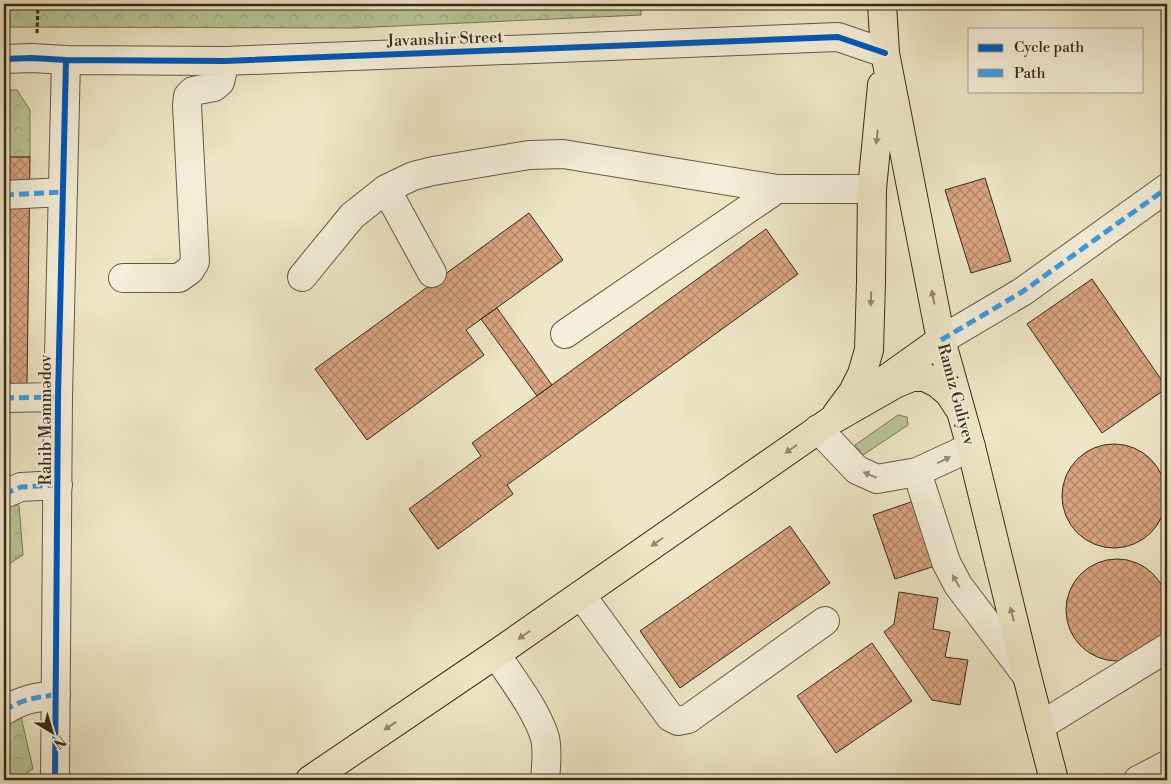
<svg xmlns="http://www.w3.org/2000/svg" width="1171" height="784" font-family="'Libre Bodoni',serif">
<defs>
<pattern id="forest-crowns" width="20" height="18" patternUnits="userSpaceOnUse" patternTransform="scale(1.25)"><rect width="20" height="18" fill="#b8c596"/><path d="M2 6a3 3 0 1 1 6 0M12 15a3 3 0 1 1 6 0" fill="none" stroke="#9fa981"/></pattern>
<pattern id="building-cross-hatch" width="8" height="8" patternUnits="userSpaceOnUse" patternTransform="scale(1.25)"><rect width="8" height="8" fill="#daa481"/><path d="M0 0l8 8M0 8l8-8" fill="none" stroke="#b28669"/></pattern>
</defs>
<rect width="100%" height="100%" fill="#eee6c6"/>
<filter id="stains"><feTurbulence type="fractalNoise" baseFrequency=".004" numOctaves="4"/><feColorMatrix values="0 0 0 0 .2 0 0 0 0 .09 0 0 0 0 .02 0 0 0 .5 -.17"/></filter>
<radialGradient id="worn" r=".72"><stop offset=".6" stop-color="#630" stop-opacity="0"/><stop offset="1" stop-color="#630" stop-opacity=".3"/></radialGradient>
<path fill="#b8c596" stroke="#787857" d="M 898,415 L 907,417 L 908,425 L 863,455 L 855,445 Z"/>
<path fill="url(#forest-crowns)" stroke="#787857" d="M 4,4 L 641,4 L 641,15 L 352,28 L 4,27 Z
M 4,90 L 17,90 L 30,110 L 30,157 L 4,157 Z
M 6,505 L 19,505 L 23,555 L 4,567 L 4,507 Z
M 19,708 L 33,769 L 17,780 L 4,780 L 4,719 Z"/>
<path fill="url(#building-cross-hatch)" stroke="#382b18" d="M 753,4 L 834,4 L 834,6 Z
M 4,157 L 30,157 L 27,386 L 4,386 Z
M 985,178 L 1011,261 L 971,273 L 945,190 Z
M 529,213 L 563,260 L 466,330 L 484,355 L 367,440 L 315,369 Z
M 766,229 L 798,274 L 507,485 L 513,494 L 438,549 L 409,509 L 481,456 L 472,443 Z
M 1092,279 L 1167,388 L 1102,433 L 1027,324 Z
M 497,308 L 552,385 L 537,396 L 481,319 Z
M1062 496a52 52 0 1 1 104 0a52 52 0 1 1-104 0Z
M 914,501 L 935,566 L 895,579 L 873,515 Z
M 790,526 L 830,583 L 680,688 L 640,631 Z
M1066 610a51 51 0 1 1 102 0a51 51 0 1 1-102 0Z
M 899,592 L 938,598 L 933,629 L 950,632 L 945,657 L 968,660 L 960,705 L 932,700 L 884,632 L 894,624 Z
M 872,643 L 912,701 L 836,753 L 797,696 Z"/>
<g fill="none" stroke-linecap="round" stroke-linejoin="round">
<defs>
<path id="minor" d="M 4,59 L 32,58 L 66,60 L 225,61 L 838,37 L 885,53
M 386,189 L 432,273
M 4,195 L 63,192
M 302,277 L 352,216 L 386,189 L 413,176 L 433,171 L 529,155 L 563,154 L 777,189 L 872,189
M 123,278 L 179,278 L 190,270 L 195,262 L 187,105 L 188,96 L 193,91 L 214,87 L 220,82 L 225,61
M 565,334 L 777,189
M 941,340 L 1022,292 L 1167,188
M 4,398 L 58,397
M 818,429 L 857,470 L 877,479 L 917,472 L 971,447
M 917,472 L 946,562 L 958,585 L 1027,676
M 4,494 L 21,487 L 58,485
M 581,595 L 670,717 L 678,721 L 688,719 L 825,621
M 496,654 C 512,679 537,710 545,738 C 548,750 546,768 545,780
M 4,711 C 20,700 36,697 56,695
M 1040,726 L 1167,648
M 55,780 L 58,397 L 66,60
M 1138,780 L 1167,765"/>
<path id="major" d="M 882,4 L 885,53 L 941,340 L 971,447 L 1027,676 L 1054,780
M 885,380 L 941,340
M 836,415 L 853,392 L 862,374 L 869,350 L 871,282 L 872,189 L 882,85
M 310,780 L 496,654 L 832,420 L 895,384 L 912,377 L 925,377 L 937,383 L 949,393 L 958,407"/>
</defs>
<use href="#minor" stroke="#665a44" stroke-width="30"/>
<use href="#major" stroke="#382b18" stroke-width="30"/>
<path stroke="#382b18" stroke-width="3" stroke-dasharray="4 2.5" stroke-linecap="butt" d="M 37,33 L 38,4"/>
<use href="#minor" stroke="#f4efda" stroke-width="28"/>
<use href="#major" stroke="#eee6c6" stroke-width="28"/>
<path stroke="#3e9cdf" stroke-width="5" stroke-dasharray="10 5" stroke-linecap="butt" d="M 4,195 L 63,192
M 941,340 L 1022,292 L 1167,188
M 4,398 L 58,397
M 4,494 L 21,487 L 58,485
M 4,711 C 20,700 36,697 56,695"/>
<defs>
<path id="cycleway" d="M 4,59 L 32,58 L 66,60 L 225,61 L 838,37 L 885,53
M 55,780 L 58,397 L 66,60"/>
</defs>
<use href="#cycleway" stroke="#f4efda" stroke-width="9"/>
<use href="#cycleway" stroke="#0057b8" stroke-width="6"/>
</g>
<defs><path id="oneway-solid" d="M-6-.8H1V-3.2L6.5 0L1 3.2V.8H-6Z" transform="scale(1.25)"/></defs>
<g fill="#93886f">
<use href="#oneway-solid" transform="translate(877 137) rotate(95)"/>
<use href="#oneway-solid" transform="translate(933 297) rotate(-101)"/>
<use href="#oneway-solid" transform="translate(871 299) rotate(91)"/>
<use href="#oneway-solid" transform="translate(791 449) rotate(145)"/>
<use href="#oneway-solid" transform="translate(657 542) rotate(145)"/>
<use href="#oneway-solid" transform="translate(1012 614) rotate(-104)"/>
<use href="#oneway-solid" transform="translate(524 635) rotate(145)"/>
<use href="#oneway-solid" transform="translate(390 726) rotate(146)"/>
</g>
<g fill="#968d79">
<use href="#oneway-solid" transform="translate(944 460) rotate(-25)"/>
<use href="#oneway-solid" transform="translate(870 475) rotate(-157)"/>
<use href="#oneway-solid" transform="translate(956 581) rotate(-120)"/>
</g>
<g text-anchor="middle" stroke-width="4" stroke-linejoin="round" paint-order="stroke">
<g font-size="16" fill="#382b18" stroke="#f4efda">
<text transform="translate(445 38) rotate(-2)" y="6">Javanshir Street</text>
<text transform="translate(957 394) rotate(75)" y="6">Ramiz Guliyev</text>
<text transform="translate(45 420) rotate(-90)" y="6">Rahib Məmmədov</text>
</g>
</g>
<rect width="1171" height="784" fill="none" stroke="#eee6c6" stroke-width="20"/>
<rect x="5" y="5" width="1161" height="774" fill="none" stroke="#382b18" stroke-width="2.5"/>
<rect x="10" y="10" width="1151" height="764" fill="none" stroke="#382b18"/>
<rect x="968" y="28" width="175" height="65" fill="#f4efda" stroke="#a9a18c"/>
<rect x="978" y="44" width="25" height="8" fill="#0057b8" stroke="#a9a18c"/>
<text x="1014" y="52" font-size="15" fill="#382b18">Cycle path</text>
<rect x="978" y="69" width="25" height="8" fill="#3e9cdf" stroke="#a9a18c"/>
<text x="1014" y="78" font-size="15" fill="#382b18">Path</text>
<g transform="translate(52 732) rotate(142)" stroke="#f4efda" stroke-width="4" paint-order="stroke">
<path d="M0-4L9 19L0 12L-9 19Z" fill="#382b18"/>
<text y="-8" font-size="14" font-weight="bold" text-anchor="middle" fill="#382b18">N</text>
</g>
<rect width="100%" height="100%" filter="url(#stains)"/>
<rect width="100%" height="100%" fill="url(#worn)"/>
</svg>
